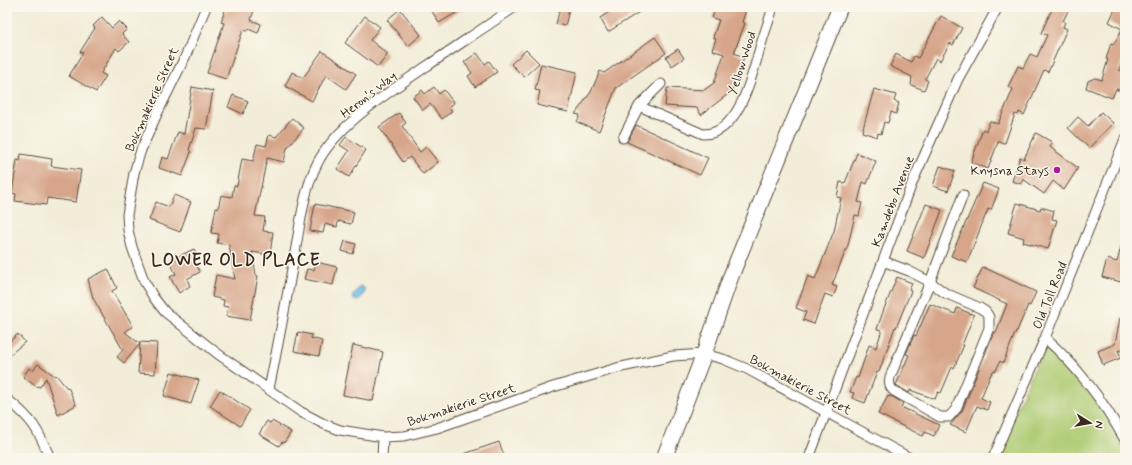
<svg xmlns="http://www.w3.org/2000/svg" width="1132" height="465" font-family="Mynerve,sans-serif">
<rect width="100%" height="100%" fill="#fbf7ec"/>
<filter id="ink" filterUnits="userSpaceOnUse"><feTurbulence type="fractalNoise" baseFrequency=".025" numOctaves="2"/><feDisplacementMap in="SourceGraphic" scale="8" xChannelSelector="R" yChannelSelector="G"/><feConvolveMatrix kernelMatrix="1 2 1 2 8 2 1 2 1" color-interpolation-filters="sRGB"/></filter>
<filter id="wash" filterUnits="userSpaceOnUse"><feTurbulence type="fractalNoise" baseFrequency=".012" numOctaves="4" result="noise"/><feDisplacementMap in="SourceGraphic" scale="16" xChannelSelector="R" yChannelSelector="G"/><feGaussianBlur stdDeviation="0.9" result="paint"/><feColorMatrix in="noise" values="0 0 0 0 0 0 0 0 0 0 0 0 0 0 0 0 0 1.4 0 .05"/><feComposite in="paint" operator="in"/></filter>
<g filter="url(#wash)">
<rect width="100%" height="100%" fill="#f2edd8"/>
<path fill="#adcb72" stroke="#747a48" d="M 1046,342 L 1083,381 L 1125,444 L 1125,458 L 995,458 Z"/>
<path fill="#70bae9" stroke="#567284" d="M 360,286 L 363,287 L 365,290 L 363,296 L 358,301 L 354,300 L 352,297 Z"/>
<g id="blocks">
<path fill="#d7a68a" d="M 226,7 L 255,7 L 251,20 L 261,24 L 258,33 L 248,29 L 247,31 L 243,30 L 226,79 L 207,73 L 224,23 L 221,22 Z
M 438,7 L 466,7 L 439,23 L 432,11 Z
M 617,7 L 647,7 L 608,32 L 600,18 Z
M 716,7 L 747,7 L 742,22 L 745,23 L 734,53 L 744,57 L 732,91 L 701,115 L 697,108 L 665,106 L 667,88 L 704,90 L 714,83 L 724,54 L 712,50 L 716,39 L 713,37 L 719,20 L 712,18 Z
M 1053,7 L 1070,7 L 1063,21 L 1065,22 L 1063,27 L 1067,29 L 1048,72 L 1044,70 L 1024,115 L 1019,112 L 1018,115 L 1015,114 L 1005,143 L 998,142 L 988,169 L 971,162 L 983,129 L 986,131 L 990,121 L 998,124 L 1013,89 L 1008,87 L 1018,66 L 1023,68 L 1030,54 L 1037,57 L 1047,35 L 1041,33 Z
M 1116,7 L 1121,7 L 1125,9 L 1125,51 L 1119,70 L 1125,72 L 1125,81 L 1121,91 L 1116,89 L 1112,98 L 1086,88 L 1088,81 L 1095,78 L 1102,80 L 1108,59 L 1106,59 L 1111,43 L 1114,44 L 1122,29 L 1109,22 Z
M 560,8 L 569,10 L 565,26 L 556,24 Z
M 400,9 L 421,35 L 408,46 L 387,20 Z
M 365,16 L 380,27 L 370,40 L 388,54 L 378,67 L 345,43 Z
M 941,16 L 962,28 L 953,45 L 950,43 L 940,61 L 936,58 L 925,79 L 928,81 L 924,90 L 911,85 L 912,77 L 890,66 L 896,54 L 911,62 L 914,56 L 918,58 Z
M 102,17 L 112,28 L 119,21 L 127,29 L 122,34 L 129,42 L 119,51 L 116,48 L 101,73 L 106,76 L 96,92 L 69,76 L 83,53 L 80,52 L 95,28 L 93,26 Z
M 655,37 L 666,53 L 616,88 L 599,131 L 577,122 L 580,115 L 575,114 L 591,92 L 600,71 L 604,73 Z
M 678,49 L 684,58 L 672,66 L 666,57 Z
M 526,50 L 539,63 L 524,77 L 511,64 Z
M 322,51 L 356,74 L 346,89 L 326,75 L 312,101 L 285,86 L 292,72 L 303,78 Z
M 477,53 L 485,64 L 489,61 L 497,72 L 475,87 L 468,76 L 472,73 L 464,62 Z
M 541,64 L 577,72 L 568,112 L 537,105 L 540,91 L 535,90 Z
M 192,87 L 213,91 L 206,129 L 196,128 L 189,150 L 191,152 L 182,176 L 159,168 L 162,157 L 168,159 L 178,132 L 184,134 Z
M 434,87 L 439,94 L 444,90 L 454,103 L 449,107 L 452,111 L 442,119 L 430,104 L 423,110 L 413,97 L 422,90 L 425,94 Z
M 874,89 L 896,95 L 894,101 L 899,103 L 896,114 L 891,112 L 888,123 L 884,122 L 881,134 L 878,133 L 877,137 L 862,132 Z
M 233,95 L 248,101 L 243,114 L 228,107 Z
M 1101,112 L 1113,123 L 1089,148 L 1068,128 L 1078,117 L 1088,126 Z
M 399,113 L 406,123 L 402,126 L 420,152 L 426,147 L 438,162 L 423,174 L 410,157 L 403,162 L 379,127 Z
M 292,118 L 304,128 L 287,148 L 284,162 L 267,158 L 255,216 L 265,217 L 263,231 L 273,232 L 270,255 L 252,252 L 256,275 L 258,276 L 250,320 L 226,316 L 228,307 L 223,306 L 224,300 L 212,297 L 216,275 L 235,279 L 229,245 L 217,243 L 219,234 L 211,233 L 216,208 L 218,209 L 221,195 L 232,197 L 234,185 L 237,186 L 242,159 L 253,161 L 257,144 L 266,146 L 269,135 L 276,137 Z
M 636,125 L 708,158 L 700,175 L 627,142 Z
M 1036,133 L 1052,142 L 1050,147 L 1078,168 L 1064,190 L 1053,181 L 1044,194 L 1023,179 L 1021,184 L 1012,181 L 1020,157 L 1024,159 Z
M 346,137 L 366,150 L 349,177 L 337,169 L 349,151 L 340,145 Z
M 857,153 L 876,161 L 867,184 L 863,182 L 858,202 L 862,203 L 859,216 L 855,215 L 848,245 L 832,285 L 837,287 L 833,297 L 825,294 L 814,324 L 803,320 L 806,312 L 796,308 L 808,276 L 815,279 L 834,231 L 841,198 L 837,197 L 840,182 L 845,183 Z
M 21,154 L 52,159 L 51,166 L 81,170 L 76,202 L 47,198 L 46,205 L 15,201 L 16,194 L 12,193 L 17,160 L 20,161 Z
M 940,166 L 955,171 L 948,191 L 933,186 Z
M 983,183 L 999,189 L 991,210 L 988,209 L 967,262 L 951,256 Z
M 174,195 L 191,202 L 180,232 L 149,220 L 156,202 L 169,207 Z
M 1017,203 L 1040,210 L 1041,207 L 1054,211 L 1052,219 L 1057,220 L 1048,249 L 1023,242 L 1024,238 L 1008,233 Z
M 315,204 L 354,212 L 351,224 L 338,221 L 337,227 L 325,224 L 323,233 L 310,231 Z
M 926,204 L 942,210 L 924,258 L 907,251 Z
M 345,241 L 356,244 L 353,254 L 342,251 Z
M 1122,243 L 1125,243 L 1125,283 L 1102,277 L 1107,259 L 1117,262 Z
M 194,249 L 199,259 L 194,261 L 200,272 L 187,279 L 190,286 L 179,293 L 170,277 L 176,274 L 169,261 Z
M 316,262 L 337,267 L 333,285 L 304,279 L 307,269 L 314,270 Z
M 983,267 L 1036,292 L 1030,306 L 1028,305 L 1017,331 L 1016,331 L 1003,363 L 1000,361 L 996,371 L 994,370 L 990,376 L 981,398 L 990,402 L 987,410 L 977,406 L 966,432 L 950,425 L 962,411 L 994,332 L 996,332 L 1007,304 L 973,288 Z
M 108,269 L 117,288 L 112,291 L 133,326 L 125,332 L 140,344 L 124,363 L 117,357 L 123,350 L 93,298 L 88,279 Z
M 897,277 L 912,283 L 909,290 L 911,291 L 896,328 L 895,327 L 879,372 L 877,372 L 865,403 L 852,398 L 854,393 L 850,392 L 856,377 L 858,378 L 869,345 L 876,348 L 882,330 L 877,329 L 884,309 Z
M 930,304 L 955,314 L 957,308 L 974,315 L 962,345 L 964,345 L 954,368 L 952,367 L 941,393 L 938,392 L 935,399 L 910,390 L 909,393 L 896,385 L 909,355 L 906,354 L 914,335 L 916,336 Z
M 1120,318 L 1125,318 L 1125,352 L 1118,350 L 1121,358 L 1103,365 L 1098,351 L 1115,344 Z
M 298,332 L 312,335 L 311,338 L 322,341 L 319,356 L 294,351 Z
M 18,334 L 25,342 L 7,357 L 7,344 Z
M 140,342 L 157,343 L 155,374 L 138,373 Z
M 353,345 L 383,352 L 373,401 L 343,395 Z
M 38,364 L 55,376 L 56,375 L 67,388 L 68,387 L 76,405 L 58,415 L 46,378 L 40,387 L 38,386 L 37,387 L 23,377 L 29,368 L 33,371 Z
M 171,372 L 199,380 L 191,404 L 164,396 Z
M 220,390 L 250,410 L 240,426 L 210,406 Z
M 888,396 L 890,397 L 891,396 L 903,403 L 901,407 L 939,425 L 934,436 L 925,432 L 923,436 L 878,414 Z
M 267,421 L 270,423 L 272,421 L 291,432 L 284,443 L 282,442 L 279,446 L 259,434 Z
M 499,442 L 505,458 L 458,458 L 458,456 Z"/>
</g>
</g>
<g filter="url(#ink)">
<use href="#blocks" fill-opacity="0" stroke="#56473a" stroke-width="1"/>
<g fill="none" stroke-linecap="round" stroke-linejoin="round">
<defs>
<path id="minor" d="M 206,7 L 186,55 L 157,114 L 141,150 L 134,173 L 127,215 L 128,230 L 132,247 L 144,281 L 154,298 L 165,312 L 218,354 L 301,412 L 324,424 L 340,430 L 383,437 L 404,436 L 437,428 L 553,387 L 617,368 L 673,356 L 704,354 L 723,359 L 747,369 L 910,458
M 639,106 L 703,134 C 739,135 752,75 760,48 C 764,34 769,21 773,7
M 623,138 L 639,106 L 661,84
M 883,261 L 909,271 L 930,282 L 945,293 L 980,308 L 986,312 L 989,317 L 989,328 L 956,409 L 949,417 L 940,417 L 894,391 C 889,387 889,383 890,377 L 930,282 L 963,195
M 1045,338 C 1078,367 1104,402 1125,440
M 269,389 C 278,345 286,302 294,258 C 300,227 303,192 317,164 C 336,125 392,90 427,66 C 457,46 486,26 515,7
M 7,399 C 32,419 38,429 50,458
M 382,458 L 383,437
M 809,458 L 913,181 L 958,79 L 998,7
M 993,458 L 1045,338 L 1125,139"/>
<path id="trunk" d="M 664,458 L 704,354 L 731,276 L 840,7"/>
</defs>
<use href="#minor" stroke="#56473a" stroke-width="11"/>
<use href="#trunk" stroke="#56473a" stroke-width="17"/>
<use href="#minor" stroke="#fff" stroke-width="9"/>
<use href="#trunk" stroke="#fff" stroke-width="15"/>
</g>
</g>
<circle fill="#b5179e" stroke="#fbf7ec" stroke-width="1.5" cx="1057" cy="170" r="4"/>
<g text-anchor="middle" stroke-width="3" stroke-linejoin="round" paint-order="stroke">
<g font-size="13" fill="#3b2a1e" stroke="#fbf7ec">
<text transform="translate(741 63) rotate(-72)" y="5">Yellow Wood</text>
<text transform="translate(368 94) rotate(-38)" y="5">Heron's Way</text>
<text transform="translate(151 99) rotate(-66)" y="5">Bokmakierie Street</text>
<text transform="translate(892 201) rotate(-69)" y="5">Kamdebo Avenue</text>
<text transform="translate(1049 295) rotate(-68)" y="5">Old Toll Road</text>
<text transform="translate(801 384) rotate(28)" y="5">Bokmakierie Street</text>
<text transform="translate(461 404) rotate(-18)" y="5">Bokmakierie Street</text>
</g>
<g font-size="13" fill="#3b2a1e" stroke="#fbf7ec" text-anchor="end">
<text x="1049" y="175">Knysna Stays</text>
</g>
<g font-size="17" font-weight="bold" letter-spacing="1" fill="#3b2a1e" stroke="#fbf7ec">
<text x="236" y="265">LOWER OLD PLACE</text>
</g>
</g>
<rect width="1132" height="465" fill="none" stroke="#fbf7ec" stroke-width="24"/>
<g transform="translate(1090 423) rotate(101)" stroke="#fbf7ec" stroke-width="3" paint-order="stroke">
<path d="M0-3L7 15L0 10L-7 15Z" fill="#3b2a1e"/>
<text y="-6" font-size="11" font-weight="bold" text-anchor="middle" fill="#3b2a1e">N</text>
</g>
</svg>
